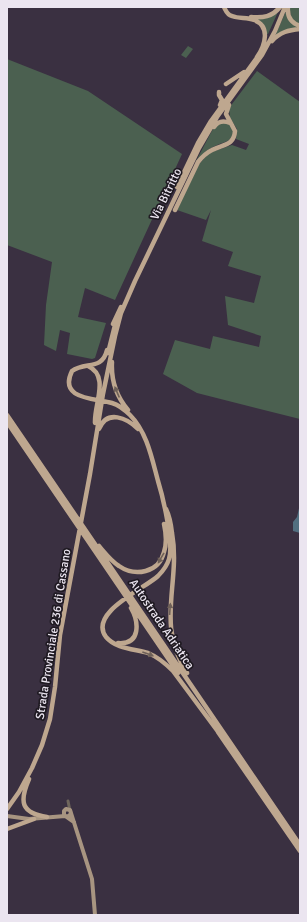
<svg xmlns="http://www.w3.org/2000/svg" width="307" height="922" font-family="Signika,sans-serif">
<rect width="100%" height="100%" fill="#3a3041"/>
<path fill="#4b6050" d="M 289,7 L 300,7 L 300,25 L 292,20 Z
M 286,11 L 298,27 L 275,36 Z
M 278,12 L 268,34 L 266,34 L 255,19 Z
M 188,46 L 193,49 L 186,58 L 181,55 Z
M 7,59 L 88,91 L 182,154 L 115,300 L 85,288 L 78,317 L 106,323 L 95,358 L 92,359 L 67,354 L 70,333 L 60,330 L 56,351 L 44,345 L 46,305 L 52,262 L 7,245 Z
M 257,71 L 300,102 L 300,419 L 197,393 L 163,374 L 175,340 L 210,349 L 213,336 L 259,347 L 261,336 L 228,325 L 225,296 L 254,303 L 261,276 L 228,266 L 233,252 L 202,241 L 211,210 L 206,220 L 177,210 L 199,164 L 209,153 L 232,145 L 246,150 L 249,144 L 236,139 L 237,129 L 230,118 L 229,108 Z
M 222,121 L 233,127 L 233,137 C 226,143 223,142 215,146 C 206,150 201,156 195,163 L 215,125 Z"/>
<path fill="#526f80" d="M 300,504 L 300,533 L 293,531 L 293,522 L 297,517 Z"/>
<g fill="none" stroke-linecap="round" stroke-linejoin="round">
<path stroke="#6f665c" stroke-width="3" d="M 68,801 L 70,811"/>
<path stroke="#a89581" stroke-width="4" d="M 71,813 L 92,879 L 95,915
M 7,816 L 29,819 L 65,816
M 67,817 L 70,815 L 71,813 L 70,810 L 66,809 L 64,811 L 64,815 L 74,822"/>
<path stroke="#bea78f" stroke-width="4.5" d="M 224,7 C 226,11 227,15 232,16 C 239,19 247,17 254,20 C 271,26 265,46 257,57
M 288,7 C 287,16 291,23 300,26
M 251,17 C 263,18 272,17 280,7
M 272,41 C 280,32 289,30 300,29
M 226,84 L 244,72
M 219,92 L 219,95 L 222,100 L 220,105
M 214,127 C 218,121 223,120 230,123
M 177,187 L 198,143 L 211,121 L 259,55
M 175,210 L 198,162 C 202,157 206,153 212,150 C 223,144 234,146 235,131 L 226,114 L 229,105
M 113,324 L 121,307
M 107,350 C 102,371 85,361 72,371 C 58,400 95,398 112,403 C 119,405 125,410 130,415 C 147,432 152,459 158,481 C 163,497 174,544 169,559 C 167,566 163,571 158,576 C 144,589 88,613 106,637 C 116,649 135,649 148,653 C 158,657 166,664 173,671 L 219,733
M 108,353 L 116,321
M 112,362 C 111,380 116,396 128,410
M 88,366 C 110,376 94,404 95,423
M 7,415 L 300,845
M 7,422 L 178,673
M 99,429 C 107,409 127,418 138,429
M 166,509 C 170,517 171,524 172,533 C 181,584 155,623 187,673
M 99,546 C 105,553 111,561 119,566 C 135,577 159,573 164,552 C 167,543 166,533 164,524
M 118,643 C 141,645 139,622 131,608
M 218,732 L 300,851
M 29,779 C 19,802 21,813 47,817
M 7,809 L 19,792 L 32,768 L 42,745 L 50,719 L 55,687 L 60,635 L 90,474 L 103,394 L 115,336 L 121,313 L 135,281 L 199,148 L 217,117 L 262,55 L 275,31 L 285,7
M 7,829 L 34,819"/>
</g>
<defs><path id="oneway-solid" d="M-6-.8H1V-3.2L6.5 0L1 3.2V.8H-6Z"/></defs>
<g fill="#6e6058">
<use href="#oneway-solid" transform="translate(117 392) rotate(-113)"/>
<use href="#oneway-solid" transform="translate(161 558) rotate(120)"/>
<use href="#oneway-solid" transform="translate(170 609) rotate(-86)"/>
<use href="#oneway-solid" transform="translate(148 654) rotate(20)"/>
</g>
<g text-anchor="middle" stroke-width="3.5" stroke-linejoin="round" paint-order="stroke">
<g font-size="12" fill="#ebe5f0" stroke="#1f1a22">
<text transform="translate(166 194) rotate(-64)" y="4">Via Bitritto</text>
<text transform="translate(162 624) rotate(56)" y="4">Autostrada Adriatica</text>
<text transform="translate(53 634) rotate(-81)" y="4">Strada Provinciale 236 di Cassano</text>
</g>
</g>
<rect width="307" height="922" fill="none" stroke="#ebe5f0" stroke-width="16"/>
</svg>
